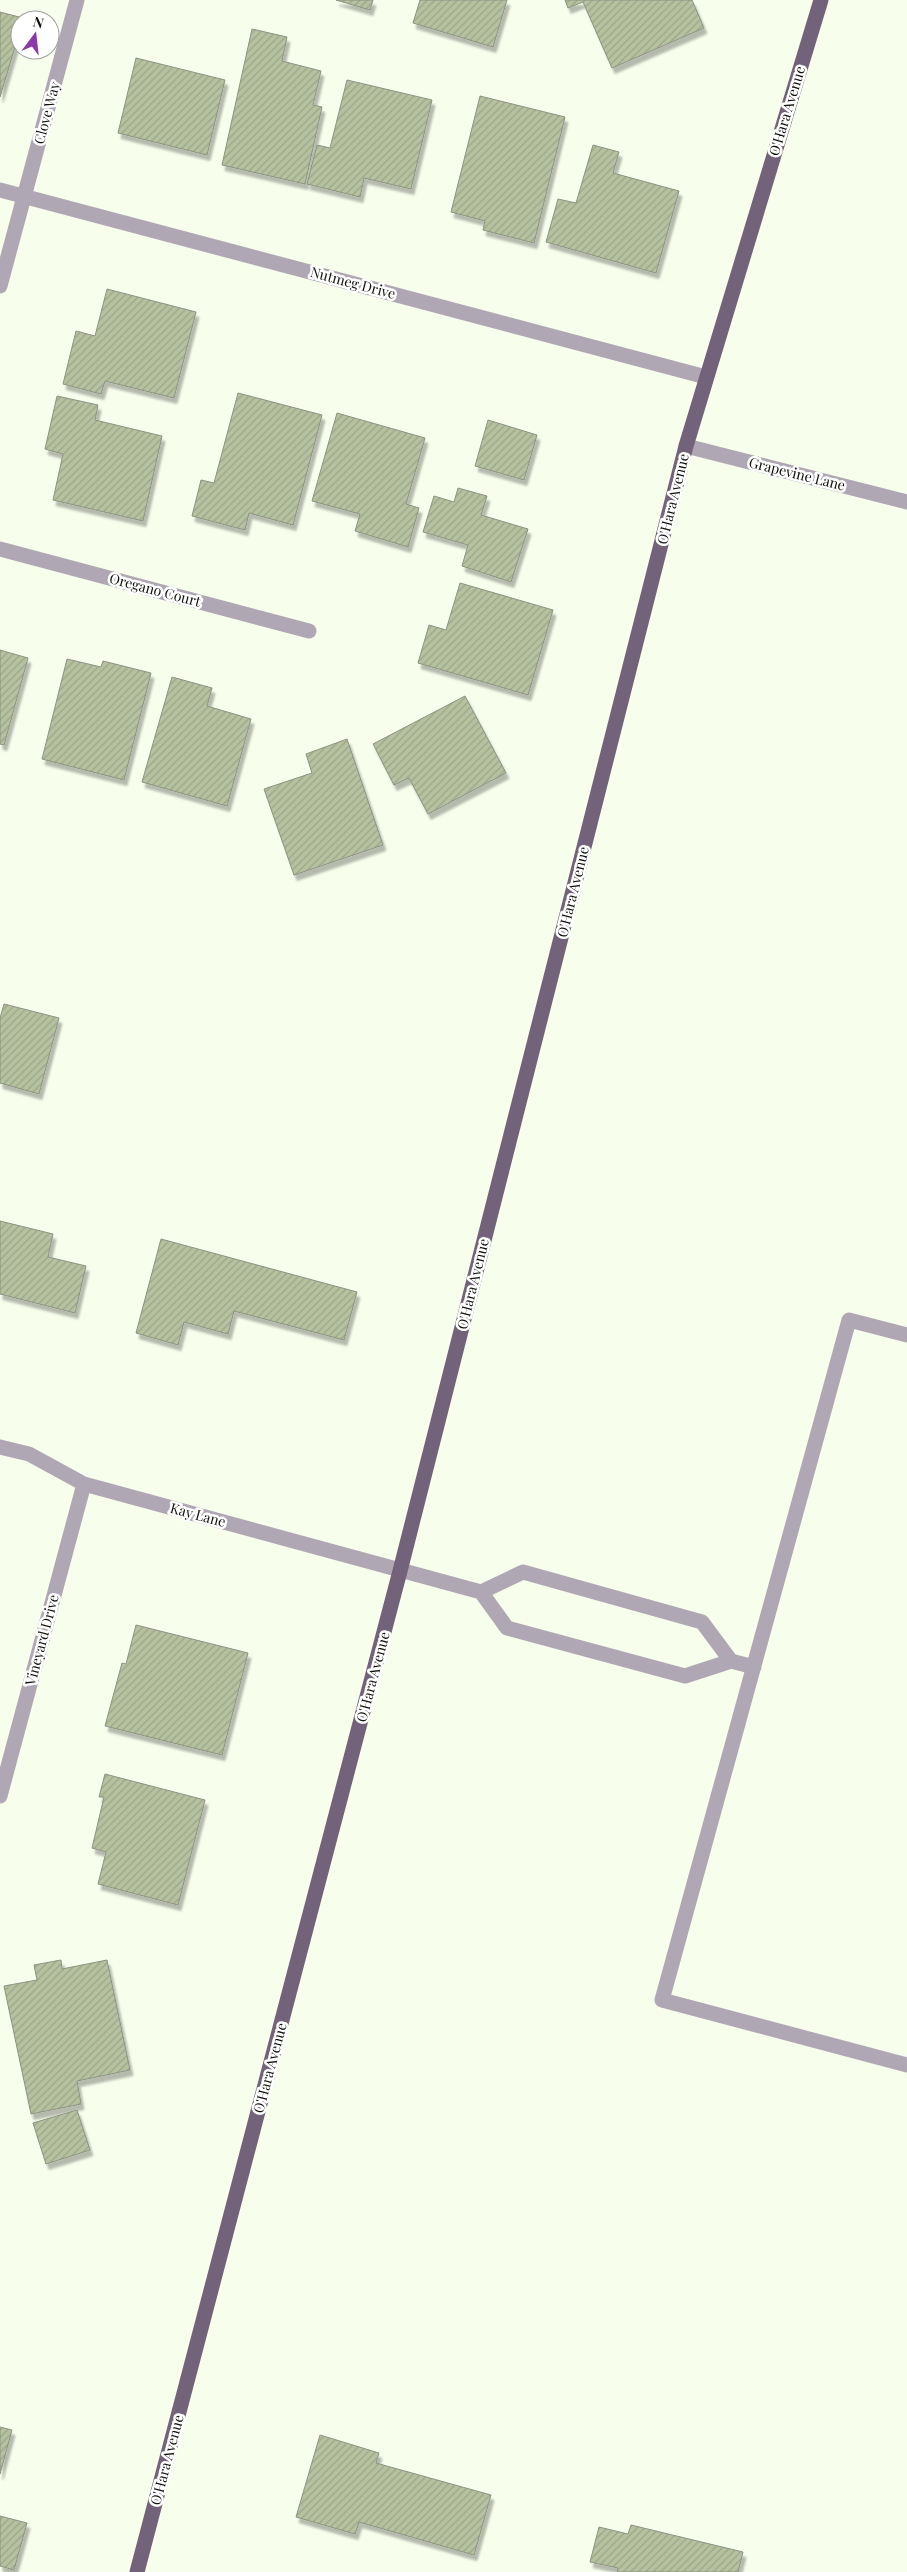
<svg xmlns="http://www.w3.org/2000/svg" width="907" height="2572" font-family="'Playfair Display',serif">
<defs>
<pattern id="building-hatch" width="6" height="6" patternUnits="userSpaceOnUse" patternTransform="scale(1.25)"><rect width="6" height="6" fill="#b6c19f"/><path d="M-1 1l2-2M0 6l6-6M5 7l2-2" fill="none" stroke="#9ba588"/></pattern>
<filter id="shadow"><feDropShadow dx="3" dy="5.5" stdDeviation="1" flood-color="#0004"/></filter>
</defs>
<rect width="100%" height="100%" fill="#f7feec"/>
<path fill="url(#building-hatch)" stroke="#8c9281" filter="url(#shadow)" d="M 336,0 L 373,0 L 370,10 Z
M 420,0 L 507,0 L 493,47 L 413,23 Z
M 565,0 L 692,0 L 704,28 L 612,68 L 583,2 L 568,8 Z
M 0,12 L 23,18 L 20,20 L 20,30 L 0,97 Z
M 252,29 L 287,37 L 282,61 L 321,71 L 313,105 L 322,107 L 305,184 L 222,165 Z
M 136,58 L 225,80 L 207,155 L 118,133 Z
M 347,80 L 432,100 L 411,189 L 364,178 L 360,197 L 307,184 L 317,145 L 330,148 Z
M 480,96 L 565,117 L 534,243 L 483,230 L 485,221 L 451,212 Z
M 593,145 L 619,152 L 613,173 L 679,191 L 656,273 L 546,242 L 558,199 L 576,203 Z
M 107,289 L 196,312 L 174,398 L 105,381 L 101,394 L 63,384 L 76,331 L 95,336 Z
M 238,393 L 322,415 L 293,525 L 249,513 L 245,530 L 192,516 L 201,480 L 214,483 Z
M 57,396 L 98,405 L 95,420 L 162,436 L 143,521 L 53,500 L 63,454 L 45,449 Z
M 337,413 L 425,438 L 406,504 L 419,508 L 408,547 L 355,531 L 360,514 L 312,501 Z
M 488,420 L 537,435 L 524,480 L 475,466 Z
M 458,488 L 487,496 L 481,515 L 528,529 L 511,582 L 462,566 L 468,545 L 423,532 L 434,496 L 454,502 Z
M 460,583 L 553,610 L 528,695 L 418,663 L 429,625 L 446,630 Z
M 0,650 L 28,658 L 4,745 L 0,744 Z
M 67,659 L 101,667 L 103,661 L 151,673 L 124,780 L 42,759 Z
M 172,677 L 212,688 L 207,706 L 251,719 L 227,806 L 142,782 Z
M 465,696 L 506,773 L 428,814 L 409,778 L 394,785 L 373,744 Z
M 347,739 L 383,845 L 294,875 L 264,789 L 312,773 L 306,754 Z
M 4,1004 L 59,1018 L 39,1094 L 0,1083 L 0,1018 Z
M 0,1221 L 53,1234 L 48,1257 L 86,1266 L 75,1313 L 0,1294 Z
M 161,1239 L 357,1292 L 344,1340 L 234,1311 L 228,1334 L 184,1322 L 178,1345 L 136,1333 Z
M 136,1625 L 248,1653 L 222,1755 L 105,1726 L 122,1663 L 126,1664 Z
M 105,1774 L 205,1800 L 178,1905 L 98,1884 L 106,1852 L 92,1848 L 104,1797 L 99,1797 Z
M 61,1960 L 62,1969 L 107,1960 L 130,2070 L 77,2081 L 81,2104 L 31,2114 L 4,1986 L 37,1980 L 34,1965 Z
M 77,2110 L 90,2150 L 46,2164 L 33,2123 Z
M 0,2427 L 12,2430 L 0,2474 Z
M 320,2435 L 379,2453 L 376,2463 L 491,2495 L 474,2555 L 359,2522 L 355,2534 L 296,2517 Z
M 0,2516 L 27,2523 L 14,2570 L 0,2566 Z
M 631,2525 L 743,2552 L 738,2572 L 617,2572 L 618,2568 L 590,2562 L 599,2527 L 628,2534 Z"/>
<g fill="none" stroke-linecap="round" stroke-linejoin="round">
<path stroke="#b0a7b4" stroke-width="15" d="M 0,190 L 706,377
M 0,286 L 77,0
M 686,446 L 907,502
M 0,549 L 309,631
M 907,1335 L 849,1320 L 662,2000 L 907,2065
M 0,1447 L 29,1454 L 84,1484 L 481,1592 L 523,1572 L 702,1622 L 731,1661
M 481,1592 L 507,1628 L 685,1676 L 731,1661 L 754,1667
M 0,1796 L 84,1484"/>
<path stroke="#73637a" stroke-width="15" d="M 137,2572 L 400,1571 L 686,446 L 821,0"/>
</g>
<g text-anchor="middle" stroke-width="5" stroke-linejoin="round" paint-order="stroke">
<g font-size="14" fill="#0f110b" stroke="#fff">
<text transform="translate(787 111) rotate(-73)" y="5">O'Hara Avenue</text>
<text transform="translate(47 113) rotate(-75)" y="5">Clove Way</text>
<text transform="translate(353 283) rotate(15)" y="5">Nutmeg Drive</text>
<text transform="translate(797 474) rotate(14)" y="5">Grapevine Lane</text>
<text transform="translate(673 499) rotate(-76)" y="5">O'Hara Avenue</text>
<text transform="translate(155 590) rotate(15)" y="5">Oregano Court</text>
<text transform="translate(573 892) rotate(-76)" y="5">O'Hara Avenue</text>
<text transform="translate(473 1284) rotate(-76)" y="5">O'Hara Avenue</text>
<text transform="translate(198 1515) rotate(15)" y="5">Kay Lane</text>
<text transform="translate(42 1640) rotate(-75)" y="5">Vineyard Drive</text>
<text transform="translate(373 1677) rotate(-75)" y="5">O'Hara Avenue</text>
<text transform="translate(270 2068) rotate(-75)" y="5">O'Hara Avenue</text>
<text transform="translate(167 2460) rotate(-75)" y="5">O'Hara Avenue</text>
</g>
</g>
<g transform="translate(35 35) rotate(15)"><circle r="24" fill="#ffffff" stroke="#9fa09d"/>
<path d="M0-4L9 19L0 12L-9 19Z" fill="#8a39a8"/>
<text y="-8" font-size="14" font-weight="bold" text-anchor="middle" fill="#0f110b">N</text>
</g>
</svg>
